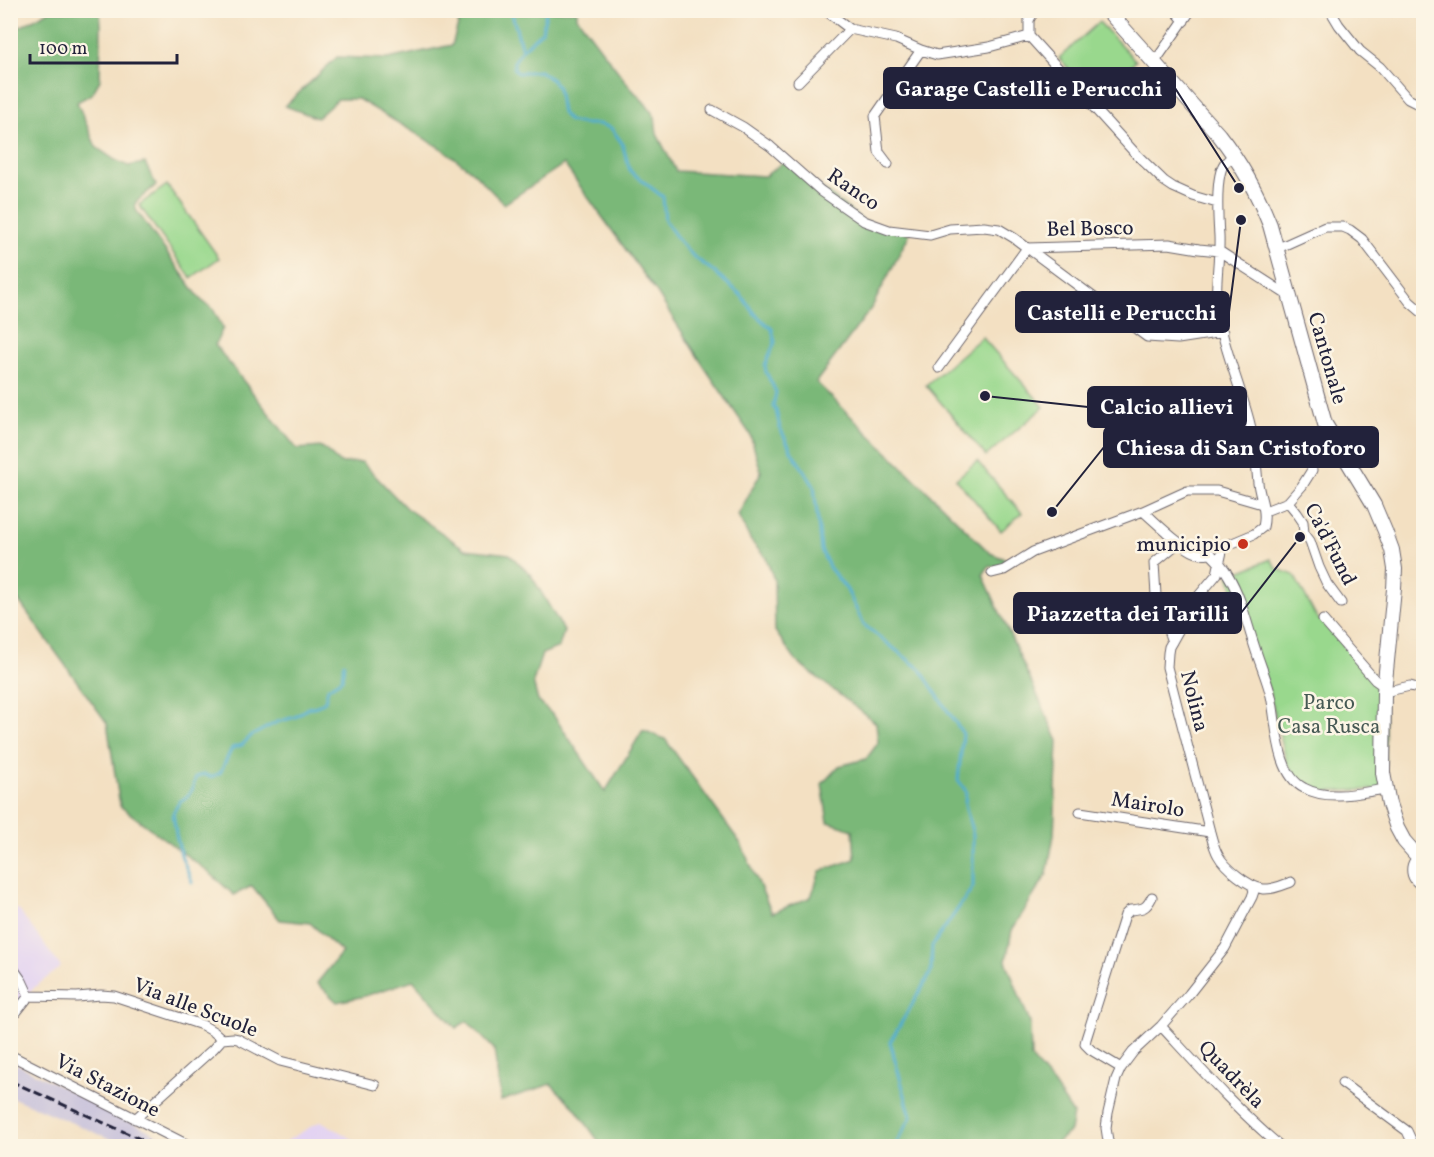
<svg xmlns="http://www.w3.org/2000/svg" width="1434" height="1157" font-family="Vollkorn,serif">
<rect width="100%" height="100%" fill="#fcf5e5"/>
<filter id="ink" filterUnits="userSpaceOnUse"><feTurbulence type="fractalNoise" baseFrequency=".0167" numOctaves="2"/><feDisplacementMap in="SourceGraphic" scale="12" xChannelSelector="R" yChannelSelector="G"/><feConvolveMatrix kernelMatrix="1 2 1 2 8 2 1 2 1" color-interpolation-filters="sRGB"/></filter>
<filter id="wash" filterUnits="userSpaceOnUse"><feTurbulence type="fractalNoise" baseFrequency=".008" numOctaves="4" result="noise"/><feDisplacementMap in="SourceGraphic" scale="24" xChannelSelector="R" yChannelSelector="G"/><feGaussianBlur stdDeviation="1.35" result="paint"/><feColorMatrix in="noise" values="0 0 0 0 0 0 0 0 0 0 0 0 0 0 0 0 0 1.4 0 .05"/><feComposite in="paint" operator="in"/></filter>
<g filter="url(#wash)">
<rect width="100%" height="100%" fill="#f3e0c2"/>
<path fill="#e3d3f2" d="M 11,909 L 18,909 L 61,967 L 36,986 L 25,997 L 11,1015 Z
M 321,1121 L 361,1144 L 364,1146 L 283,1146 L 288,1140 Z"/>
<path fill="#c6c0da" d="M 10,1060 L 34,1073 L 180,1146 L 127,1146 L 11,1097 Z"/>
<path fill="#99d88d" stroke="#5e7d64" stroke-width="1.5" d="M 1099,22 L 1136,61 L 1094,97 L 1059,58 Z
M 167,185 L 219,258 L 191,278 L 139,205 Z
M 982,337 L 1044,407 L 986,456 L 926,385 Z
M 977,461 L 1022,513 L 1001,531 L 956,479 Z
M 1271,559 L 1277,569 L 1294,575 L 1315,615 L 1385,687 L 1385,789 L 1314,792 L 1290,776 L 1270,695 L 1229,576 Z"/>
<path fill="#7ab878" stroke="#4e6d5a" stroke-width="1.5" d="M 10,11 L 20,27 L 49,11 L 100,11 L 101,26 L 100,80 L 92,94 L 77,102 L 96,147 L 115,160 L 128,166 L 145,163 L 156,185 L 135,203 L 136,210 L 201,300 L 213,309 L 223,328 L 215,345 L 297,449 L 322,447 L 340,463 L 362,462 L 406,508 L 465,549 L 509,554 L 531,575 L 564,631 L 559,647 L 542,654 L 533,682 L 538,701 L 554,716 L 605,792 L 643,730 L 665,739 L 741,844 L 772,913 L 811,897 L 820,871 L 855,859 L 853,830 L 828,822 L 822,784 L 839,766 L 866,759 L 878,743 L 876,723 L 796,661 L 775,631 L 774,580 L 766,558 L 751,541 L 738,515 L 761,472 L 750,434 L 705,368 L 657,293 L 564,164 L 504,204 L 474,173 L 444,150 L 358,99 L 338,99 L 317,118 L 285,106 L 337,57 L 388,59 L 452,45 L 462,11 L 577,11 L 577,17 L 629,86 L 645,103 L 655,117 L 657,134 L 676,171 L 765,176 L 786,160 L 864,221 L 910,233 L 872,307 L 816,382 L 990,553 L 1005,559 L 1007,561 L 1002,569 L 989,566 L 983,575 L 1058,741 L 1054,835 L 1047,874 L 1012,930 L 1006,961 L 1030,1023 L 1031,1058 L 1054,1085 L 1073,1114 L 1070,1131 L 1053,1146 L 602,1146 L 575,1108 L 551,1084 L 501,1101 L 494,1049 L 467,1021 L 456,1028 L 413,980 L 365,996 L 337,1002 L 317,983 L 342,952 L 310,923 L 280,920 L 252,886 L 234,895 L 210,873 L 120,806 L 107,723 L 11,590 Z"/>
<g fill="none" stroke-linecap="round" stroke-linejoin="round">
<path stroke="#51adcf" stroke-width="3" d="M 511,10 L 522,50 L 514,62 L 514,69 L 518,73 L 540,71 L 552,80 L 558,88 L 562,113 L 569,121 L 584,124 L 599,124 L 611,128 L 622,143 L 630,171 L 663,197 L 665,221 L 680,242 L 694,257 L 713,271 L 741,295 L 756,315 L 772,329 L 775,342 L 765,365 L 766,372 L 776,392 L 773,407 L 776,410 L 780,428 L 792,452 L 814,486 L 821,550 L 829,567 L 847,590 L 864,625 L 920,669 L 963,734 L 958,780 L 966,791 L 965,804 L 973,835 L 973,887 L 932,946 L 931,972 L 890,1042 L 911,1117 L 895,1146
M 522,50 L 542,31 L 546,12 L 547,10
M 192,882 L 181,855 L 176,834 L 173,813 L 180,801 L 187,797 L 192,790 L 196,777 L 203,774 L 211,777 L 220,773 L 232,748 L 242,745 L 251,736 L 277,722 L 295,717 L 308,708 L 317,706 L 325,701 L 328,688 L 342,679 L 344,663"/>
</g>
</g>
<g filter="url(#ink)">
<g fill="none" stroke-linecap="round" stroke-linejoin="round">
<defs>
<path id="street" d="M 825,10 L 850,29 L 896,39 L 921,50 L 937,55 L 989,47 L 1029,36 L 1029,20 L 1035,10
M 1175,10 L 1184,21
M 1330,10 L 1339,25 L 1360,51 L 1380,67 L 1408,99 L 1424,107
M 1029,36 L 1136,154 L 1164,181 L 1173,187 L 1193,196 L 1217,203
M 1154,63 L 1191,10
M 798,82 L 850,29
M 712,110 L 743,127 L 770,146 L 821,191 L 864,221 L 889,230 L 930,235 L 950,229 L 984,227 L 999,229 L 1014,238 L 1147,337 L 1178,339 L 1223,332
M 1234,155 C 1231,157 1227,161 1224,164 C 1215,177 1218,220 1219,236 C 1220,259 1215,282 1217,305 C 1222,346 1240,384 1250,424 C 1255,443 1256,463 1258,483 C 1260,499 1267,510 1263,527 L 1254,534 L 1223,547 L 1217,574 L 1196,599 L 1169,647 L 1168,653 L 1167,667 L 1210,832 C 1212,839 1214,848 1218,855 C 1225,868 1249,887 1263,889 C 1273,890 1283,885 1291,882
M 888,164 L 879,152 L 875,116 L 921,50
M 1276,249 L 1325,227 L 1343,227 L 1350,230 L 1362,239 L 1410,302 L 1424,314
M 939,368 L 1027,248 L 1169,244 L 1199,249 L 1219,251 L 1289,296
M 1317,458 L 1329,431
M 1288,502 L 1297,513 L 1303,522 L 1304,533 L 1310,541 L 1319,567 L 1327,584 L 1341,603
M 1143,511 L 1187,491 L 1217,491 L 1262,504
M 1265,511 L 1288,502 L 1302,486 L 1312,470
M 992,573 L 1004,570 L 1033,552 L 1143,511 C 1157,523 1185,552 1201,554 C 1204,555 1208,554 1211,554 C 1217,560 1224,567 1228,575 C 1241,596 1247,624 1255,648 C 1260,664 1267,680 1271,696 C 1277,723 1276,774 1304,788 C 1328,801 1359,793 1385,789
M 1323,620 L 1375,680 L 1385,687
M 1172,642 L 1156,595 L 1154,563 L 1178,543
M 1384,692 L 1410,686 L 1421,689 L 1424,697
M 1080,812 L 1210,832
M 10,964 L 22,981 L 29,996
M 10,1020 L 29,996 L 77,997 L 101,995 L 114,996 L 202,1025 L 214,1032 L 222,1039 L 233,1038 L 238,1039 L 280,1061 L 375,1085
M 1161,1026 C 1199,1067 1237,1110 1280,1146
M 10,1055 L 190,1146
M 1121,1068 L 1091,1050 L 1085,1044 L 1086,1039 L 1125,915 L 1130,910 C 1143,909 1146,909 1152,897
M 1342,1083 L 1407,1131 L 1414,1146
M 135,1119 L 213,1049 L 222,1039
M 1110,1146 L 1108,1141 L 1106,1128 L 1108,1113 L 1116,1079 L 1121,1068 L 1133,1052 L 1161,1026 L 1189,994 L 1225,948 L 1252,897 L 1254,891 L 1252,885"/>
<path id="secondary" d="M 1107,10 L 1219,135 C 1241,163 1257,192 1270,225 L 1325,424 L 1374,505 L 1385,531 L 1392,550 L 1395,569 L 1394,589 L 1384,692 L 1383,773 L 1389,804 L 1397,828 L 1404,841 L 1419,858
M 1424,856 C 1411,863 1411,877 1424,884"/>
</defs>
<use href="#street" stroke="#6b646a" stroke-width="11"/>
<use href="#secondary" stroke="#6b646a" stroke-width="16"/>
<use href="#street" stroke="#fff" stroke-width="9"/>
<use href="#secondary" stroke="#fff" stroke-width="14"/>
<path stroke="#22223b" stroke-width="3" stroke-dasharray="9 4.5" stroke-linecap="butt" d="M 10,1081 L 156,1146"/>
</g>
</g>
<circle fill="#c8321e" stroke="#fcf5e5" stroke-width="2" cx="1243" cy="544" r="6"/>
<g text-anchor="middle" stroke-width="5" stroke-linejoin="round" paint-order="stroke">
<g font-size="21" fill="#22223b" stroke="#fcf5e5">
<text transform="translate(854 189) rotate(34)" y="7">Ranco</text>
<text transform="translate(1090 228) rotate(-1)" y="7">Bel Bosco</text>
<text transform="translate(1328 358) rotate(74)" y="7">Cantonale</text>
<text transform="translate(1331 544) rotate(63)" y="7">Ca'd'Fund</text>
<text transform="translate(1195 701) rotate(76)" y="7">Nolina</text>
<text transform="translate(1148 804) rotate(9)" y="7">Mairolo</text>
<text transform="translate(196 1007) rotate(21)" y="7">Via alle Scuole</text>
<text transform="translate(1232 1074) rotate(46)" y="7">Quadrèla</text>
<text transform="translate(108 1085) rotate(27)" y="7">Via Stazione</text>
</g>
<g font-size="21" fill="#22223b" stroke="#fcf5e5" text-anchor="end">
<text x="1231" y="551">municipio</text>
</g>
<g font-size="21" fill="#465954" stroke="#fcf5e5">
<text x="1329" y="709">Parco<tspan x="1329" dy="24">Casa Rusca</tspan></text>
</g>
</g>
<path fill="none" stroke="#22223b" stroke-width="2" d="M1239 188L1175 88M1241 220L1229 312M985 396L1088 407M1052 512L1104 447M1300 537L1241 613"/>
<g fill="#22223b" stroke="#fcf5e5" stroke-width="2">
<circle cx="1239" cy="188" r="6"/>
<circle cx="1241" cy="220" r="6"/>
<circle cx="985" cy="396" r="6"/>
<circle cx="1052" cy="512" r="6"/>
<circle cx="1300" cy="537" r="6"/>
</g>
<g fill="#22223b" stroke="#22223b" stroke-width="2">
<rect x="884" y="68" width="291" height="40" rx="6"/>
<rect x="1016" y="292" width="213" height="40" rx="6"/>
<rect x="1088" y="387" width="158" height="40" rx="6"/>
<rect x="1104" y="427" width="274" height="40" rx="6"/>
<rect x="1014" y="593" width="227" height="40" rx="6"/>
</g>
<g font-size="22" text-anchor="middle" font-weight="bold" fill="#fff">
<text x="1029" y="96">Garage Castelli e Perucchi</text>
<text x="1122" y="320">Castelli e Perucchi</text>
<text x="1167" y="414">Calcio allievi</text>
<text x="1241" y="455">Chiesa di San Cristoforo</text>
<text x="1128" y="621">Piazzetta dei Tarilli</text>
</g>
<rect width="1434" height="1157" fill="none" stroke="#fcf5e5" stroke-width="36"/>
<path d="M30 54v9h147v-9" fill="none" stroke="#22223b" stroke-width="3"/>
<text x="39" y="54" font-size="18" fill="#22223b" stroke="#fcf5e5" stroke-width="4.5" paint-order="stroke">100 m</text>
</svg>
